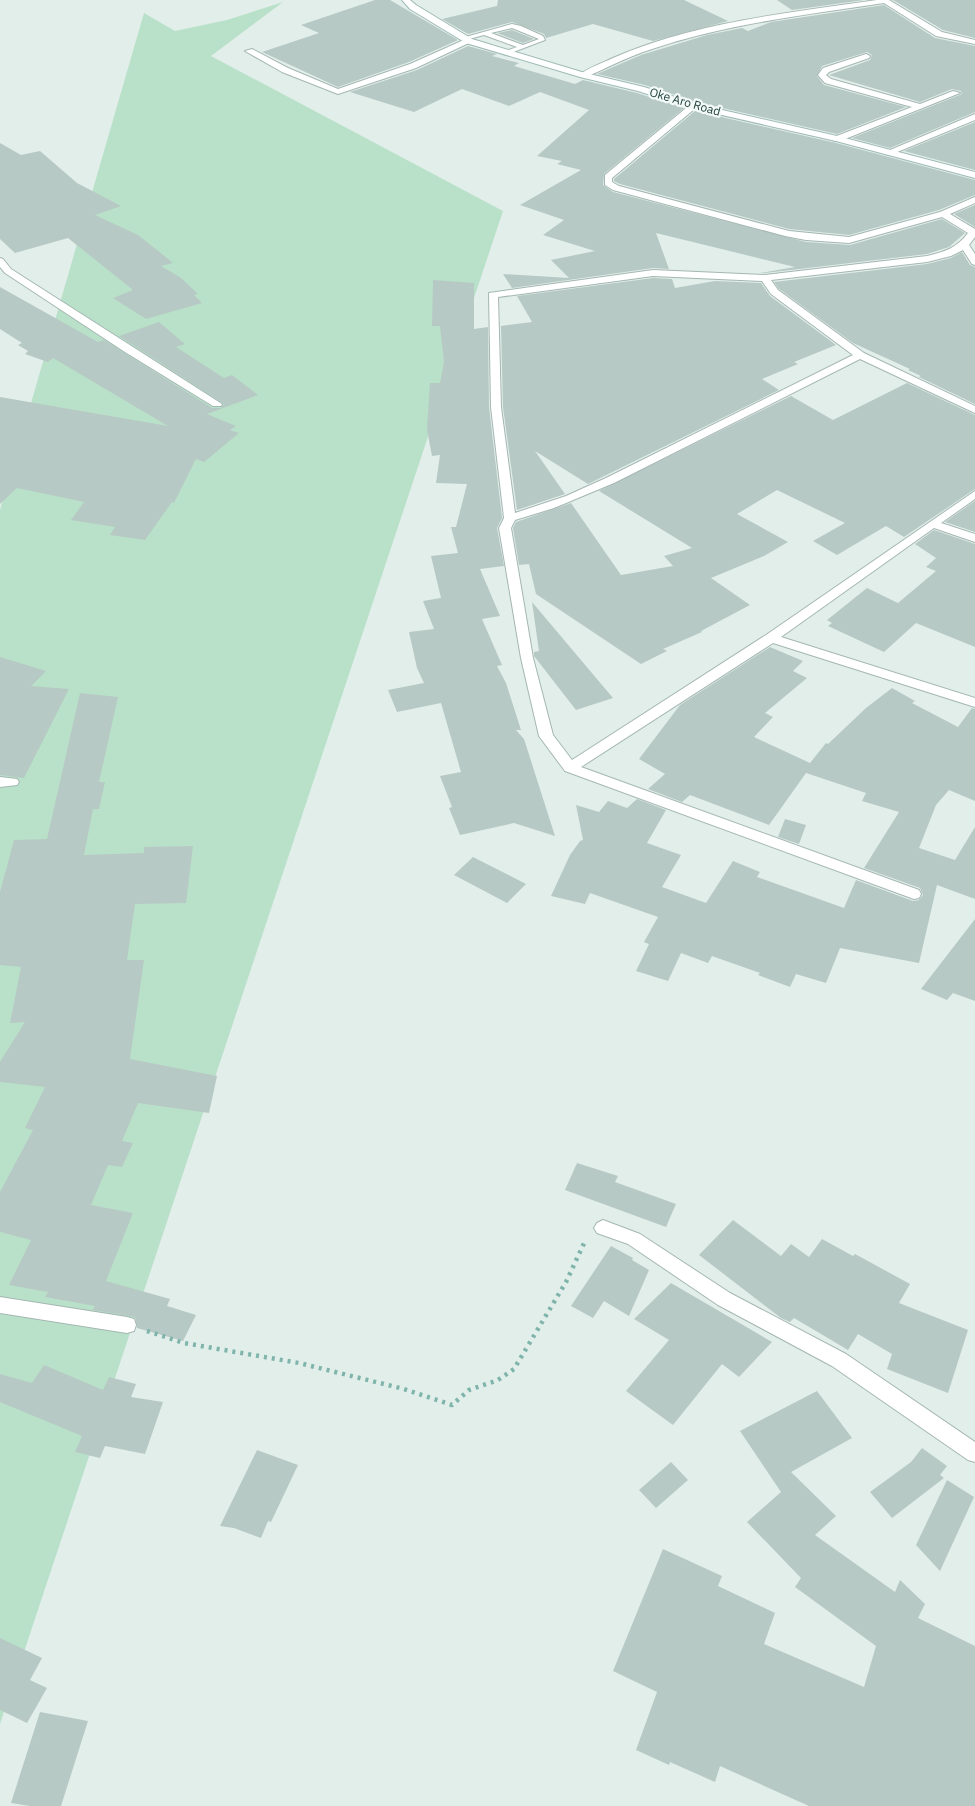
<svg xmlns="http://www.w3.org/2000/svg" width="975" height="1806" font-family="'IBM Plex Sans',sans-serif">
<rect width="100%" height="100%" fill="#e2eeea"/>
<path fill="#b9e1c9" d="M 283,2 L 211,56 L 503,211 L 0,1724 L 0,510 L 144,13 L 175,31 L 227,20 Z"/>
<path fill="#b7c9c4" d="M 375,0 L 390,0 L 458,40 L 409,62 L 338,87 L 262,52 L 319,33 L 301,25 Z
M 498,0 L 684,0 L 728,21 L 653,41 L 593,24 L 546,38 L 544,34 L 512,22 L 468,34 L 442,19 L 497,6 Z
M 777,0 L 864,0 L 792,10 Z
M 893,0 L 975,0 L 975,38 L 943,30 Z
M 884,5 L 935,38 L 975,46 L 975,112 L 890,148 L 852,138 L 962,94 L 961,91 L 952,89 L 920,102 L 829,75 L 870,60 L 872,55 L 867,52 L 822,66 L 817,76 L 824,85 L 906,107 L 837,134 L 696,102 L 645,85 L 597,74 L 641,55 L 707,35 L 742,28 L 748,31 L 771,22 Z
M 512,30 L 534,39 L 523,43 L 497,33 Z
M 468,46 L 497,54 L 492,56 L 519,63 L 514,66 L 575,84 L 583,80 L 637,93 L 684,108 L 604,174 L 603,185 L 613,192 L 806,242 L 850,245 L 942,219 L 965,233 L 949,247 L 927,254 L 765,273 L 760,273 L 795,267 L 656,233 L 669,269 L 653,268 L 512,288 L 503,274 L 569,278 L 551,260 L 595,251 L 543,235 L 564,220 L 520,205 L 581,170 L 557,164 L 562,161 L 537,156 L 589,110 L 540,92 L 509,106 L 462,89 L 414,112 L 350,92 L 417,70 Z
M 695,111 L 836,143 L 975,180 L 975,195 L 939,210 L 849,235 L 789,229 L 620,184 L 614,181 L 614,179 Z
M 975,122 L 975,170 L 904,151 Z
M 0,143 L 21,155 L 40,151 L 77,183 L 121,206 L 95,215 L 138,235 L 157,250 L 173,263 L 161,266 L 181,278 L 198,294 L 194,295 L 202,303 L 146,319 L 113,298 L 133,290 L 68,238 L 15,253 L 0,239 Z
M 975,205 L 975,227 L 954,214 Z
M 962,252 L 970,265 L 975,267 L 975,404 L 919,377 L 921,376 L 908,370 L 910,369 L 853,343 L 779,289 L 774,282 L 927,264 L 951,258 Z
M 653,278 L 672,279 L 675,288 L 715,281 L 761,283 L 770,296 L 836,345 L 794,362 L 798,364 L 762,379 L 779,390 L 588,484 L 535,451 L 565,494 L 517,510 L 503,407 L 501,326 L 532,322 L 517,296 Z
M 433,280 L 474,283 L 474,329 L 488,327 L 489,407 L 502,518 L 497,528 L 504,566 L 480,569 L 500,616 L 482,619 L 502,665 L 497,666 L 506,683 L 521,730 L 516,730 L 524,739 L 555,836 L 514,823 L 460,835 L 449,808 L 452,807 L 440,776 L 461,772 L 441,703 L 397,712 L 388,690 L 424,683 L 417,668 L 409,632 L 434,629 L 423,601 L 441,598 L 431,556 L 458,553 L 451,527 L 456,527 L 467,484 L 436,483 L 440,455 L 432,456 L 427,430 L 430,383 L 440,383 L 444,362 L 440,326 L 432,326 Z
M 0,287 L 98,342 L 104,340 L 212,408 L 221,408 L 224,404 L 119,336 L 159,322 L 185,344 L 176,347 L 224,378 L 232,375 L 258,395 L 207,414 L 236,426 L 230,430 L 239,433 L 204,462 L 196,459 L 174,503 L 172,502 L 145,540 L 110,535 L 115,527 L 71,520 L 84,502 L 17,488 L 0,504 L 0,397 L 168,426 L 53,358 L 48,362 L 25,354 L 28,351 L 18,345 L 22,343 L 0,329 Z
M 907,383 L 975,415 L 975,489 L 904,537 L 886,526 L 837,555 L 813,541 L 845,523 L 777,490 L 737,514 L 788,542 L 764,556 L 711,578 L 750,605 L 701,631 L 702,632 L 663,649 L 667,651 L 641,664 L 536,594 L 529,564 L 519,565 L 513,528 L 516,522 L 571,503 L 621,575 L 673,566 L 664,556 L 692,548 L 599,491 L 791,396 L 833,420 Z
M 975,501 L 975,532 L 945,522 Z
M 934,530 L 975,544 L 975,647 L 916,623 L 884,652 L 828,626 L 832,623 L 827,620 L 867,588 L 898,603 L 936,571 L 926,567 L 936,558 L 915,544 Z
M 532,602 L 613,698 L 576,710 L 534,656 L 534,652 L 539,651 Z
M 770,647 L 803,661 L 793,671 L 807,678 L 765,713 L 773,717 L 754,737 L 810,763 L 826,743 L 828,744 L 866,708 L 892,688 L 915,701 L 912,703 L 958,727 L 972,708 L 975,709 L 975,801 L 949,790 L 936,805 L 919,848 L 955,860 L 975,827 L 975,899 L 937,885 L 919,963 L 840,948 L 826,983 L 796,974 L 790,987 L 758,975 L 760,973 L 712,956 L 708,963 L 681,953 L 668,981 L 636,971 L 649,944 L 644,942 L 658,917 L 590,893 L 585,904 L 551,896 L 570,855 L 580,841 L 583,840 L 576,805 L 599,812 L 608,801 L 627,808 L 637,799 L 666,810 L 647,843 L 681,855 L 662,887 L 706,903 L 733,861 L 760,872 L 757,877 L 844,908 L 856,880 L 913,901 L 919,900 L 923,895 L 920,888 L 864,868 L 899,812 L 862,801 L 866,793 L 806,773 L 769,825 L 690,795 L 682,802 L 648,789 L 665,774 L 639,759 L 680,705 Z
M 0,657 L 46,671 L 31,686 L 69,689 L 24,778 L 0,775 Z
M 80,693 L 118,697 L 99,782 L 105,782 L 99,809 L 93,809 L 84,855 L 144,853 L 144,847 L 193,846 L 186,903 L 135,904 L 127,960 L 144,960 L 130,1059 L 217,1076 L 209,1113 L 138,1103 L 122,1141 L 133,1143 L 122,1167 L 108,1165 L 91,1205 L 133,1213 L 106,1281 L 170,1299 L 167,1306 L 196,1315 L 183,1341 L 137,1328 L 135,1317 L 93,1310 L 95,1306 L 45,1297 L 48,1292 L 9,1285 L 31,1240 L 0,1232 L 0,1192 L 33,1130 L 25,1128 L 45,1087 L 0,1082 L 0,1062 L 25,1022 L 10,1023 L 21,967 L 0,965 L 0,892 L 14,840 L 47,839 Z
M 785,819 L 806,825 L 799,844 L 778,837 Z
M 473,857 L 526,884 L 507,903 L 454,875 Z
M 975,919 L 975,1001 L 953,993 L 947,1000 L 921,989 Z
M 577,1163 L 618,1176 L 615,1182 L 676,1204 L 666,1227 L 565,1190 Z
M 733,1220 L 781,1256 L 791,1244 L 809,1257 L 822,1239 L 853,1256 L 855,1254 L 910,1284 L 899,1303 L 968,1330 L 948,1393 L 887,1369 L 892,1354 L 858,1334 L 848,1350 L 794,1318 L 790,1322 L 781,1318 L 699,1255 Z
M 611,1246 L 633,1258 L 632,1260 L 649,1270 L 629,1316 L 604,1301 L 593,1318 L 571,1306 Z
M 671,1283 L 772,1342 L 739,1377 L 722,1364 L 673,1425 L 626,1391 L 669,1340 L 634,1319 Z
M 44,1365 L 103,1390 L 109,1377 L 136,1384 L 131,1397 L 163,1402 L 145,1454 L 105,1446 L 100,1458 L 75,1452 L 82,1436 L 0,1402 L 0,1374 L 32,1383 Z
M 817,1391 L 852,1438 L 791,1472 L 836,1516 L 815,1535 L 895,1592 L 900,1580 L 925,1604 L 918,1618 L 975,1646 L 975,1806 L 809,1806 L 720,1766 L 715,1782 L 670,1762 L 669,1765 L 636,1750 L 657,1692 L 613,1671 L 663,1549 L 722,1576 L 718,1586 L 775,1613 L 764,1644 L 864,1687 L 876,1646 L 795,1587 L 801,1578 L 747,1522 L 781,1492 L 740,1431 Z
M 922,1448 L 947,1466 L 940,1475 L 944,1478 L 892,1518 L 870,1492 L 911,1462 Z
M 257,1450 L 298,1465 L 271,1522 L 268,1521 L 261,1538 L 234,1528 L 220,1526 Z
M 671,1462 L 688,1480 L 656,1508 L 639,1490 Z
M 947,1480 L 974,1497 L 940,1571 L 916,1545 Z
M 0,1638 L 42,1658 L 30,1680 L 47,1688 L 27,1723 L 0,1710 Z
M 40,1712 L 88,1721 L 61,1806 L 30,1806 L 11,1803 Z"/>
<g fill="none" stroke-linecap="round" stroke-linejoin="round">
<defs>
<path id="lane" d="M 512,24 L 521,26 L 543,36 L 545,40 L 508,54 L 505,52 L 506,51 L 517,47 L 484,35 L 465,40 L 462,38 ZM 512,28 L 539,39 L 523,45 L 491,33 Z"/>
<path id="street" d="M 877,0 L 889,0 L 942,32 L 975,40 L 975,44 L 936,36 L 884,3 C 805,15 725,24 649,50 C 627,57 607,68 586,77 L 579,75 C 588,68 602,63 613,58 C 695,22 788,13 877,0 Z
M 466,39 L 473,41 L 416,68 L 338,94 L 282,72 L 245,51 L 252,49 L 288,68 L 338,89 L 410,64 Z
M 866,54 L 870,56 L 869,58 L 829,72 L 826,75 L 831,79 L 920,104 L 953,91 L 960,93 L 840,141 L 834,141 L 834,137 L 912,107 L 825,83 L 818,75 L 823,68 Z
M 691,104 L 698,106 L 612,178 L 612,182 L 619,186 L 789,231 L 849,237 L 940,212 L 975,197 L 975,203 L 950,214 L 975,229 L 975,237 L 969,245 L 975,254 L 975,265 L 972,264 L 963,250 L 951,256 L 927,262 L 771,280 L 778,290 L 864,353 L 975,406 L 975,413 L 860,359 L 614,483 L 554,508 L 515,520 L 511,528 L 533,658 L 553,735 L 572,760 L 766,635 L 975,491 L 975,499 L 941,523 L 975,534 L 975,542 L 934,528 L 781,637 L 975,698 L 975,707 L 773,643 L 581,767 L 919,890 L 921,894 L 919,898 L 914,899 L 565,771 L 539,736 L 521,658 L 499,528 L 504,518 L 491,407 L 489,293 L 653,270 L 765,275 L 927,256 C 944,252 957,248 968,233 L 942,217 L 849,243 L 806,240 L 785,236 L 613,190 L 605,185 L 605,175 ZM 653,276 L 762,281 L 771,294 L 853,355 L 606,478 L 566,496 L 515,513 L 501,407 L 498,297 Z
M 975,114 L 975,120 L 890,155 L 883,153 Z
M 0,258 L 3,259 L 11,269 L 222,404 L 221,406 L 213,406 L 125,352 L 5,273 L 0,267 Z
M 0,777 L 17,779 L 19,782 L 17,785 L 0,787 Z
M 603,1220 L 640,1234 L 730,1293 L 846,1354 L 975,1442 L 975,1462 L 968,1460 L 832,1366 L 718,1305 L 628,1244 L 597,1233 L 594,1228 L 597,1223 Z
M 0,1297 L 127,1317 L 134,1319 L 136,1325 L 134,1331 L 127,1333 L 0,1313 Z"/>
<path id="secondary" d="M 402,0 L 410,0 L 416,5 L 472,39 L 585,73 L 644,87 L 696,104 L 837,136 L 975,172 L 975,178 L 836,141 L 691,108 L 638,91 L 580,77 L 466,43 L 410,9 Z"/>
</defs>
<use href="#lane" stroke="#a4b7b2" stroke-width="2"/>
<use href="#street" stroke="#a4b7b2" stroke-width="2"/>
<use href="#secondary" stroke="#9fbab5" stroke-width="2"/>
<path stroke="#7fb4ab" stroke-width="4.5" stroke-dasharray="3 5" stroke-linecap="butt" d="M 147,1331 L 184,1343 L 299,1363 L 404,1389 L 452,1405 L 469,1390 L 498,1380 L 514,1369 L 566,1282 L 586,1239"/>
<use href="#lane" fill="#fff" fill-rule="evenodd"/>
<use href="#street" fill="#fff" fill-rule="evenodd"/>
<use href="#secondary" fill="#fff" fill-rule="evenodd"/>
</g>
<g text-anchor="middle" stroke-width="4.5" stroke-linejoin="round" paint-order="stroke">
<g font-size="12" fill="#20413c" stroke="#f3faf7">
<text transform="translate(685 102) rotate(16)" y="4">Oke Aro Road</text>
</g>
</g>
</svg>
